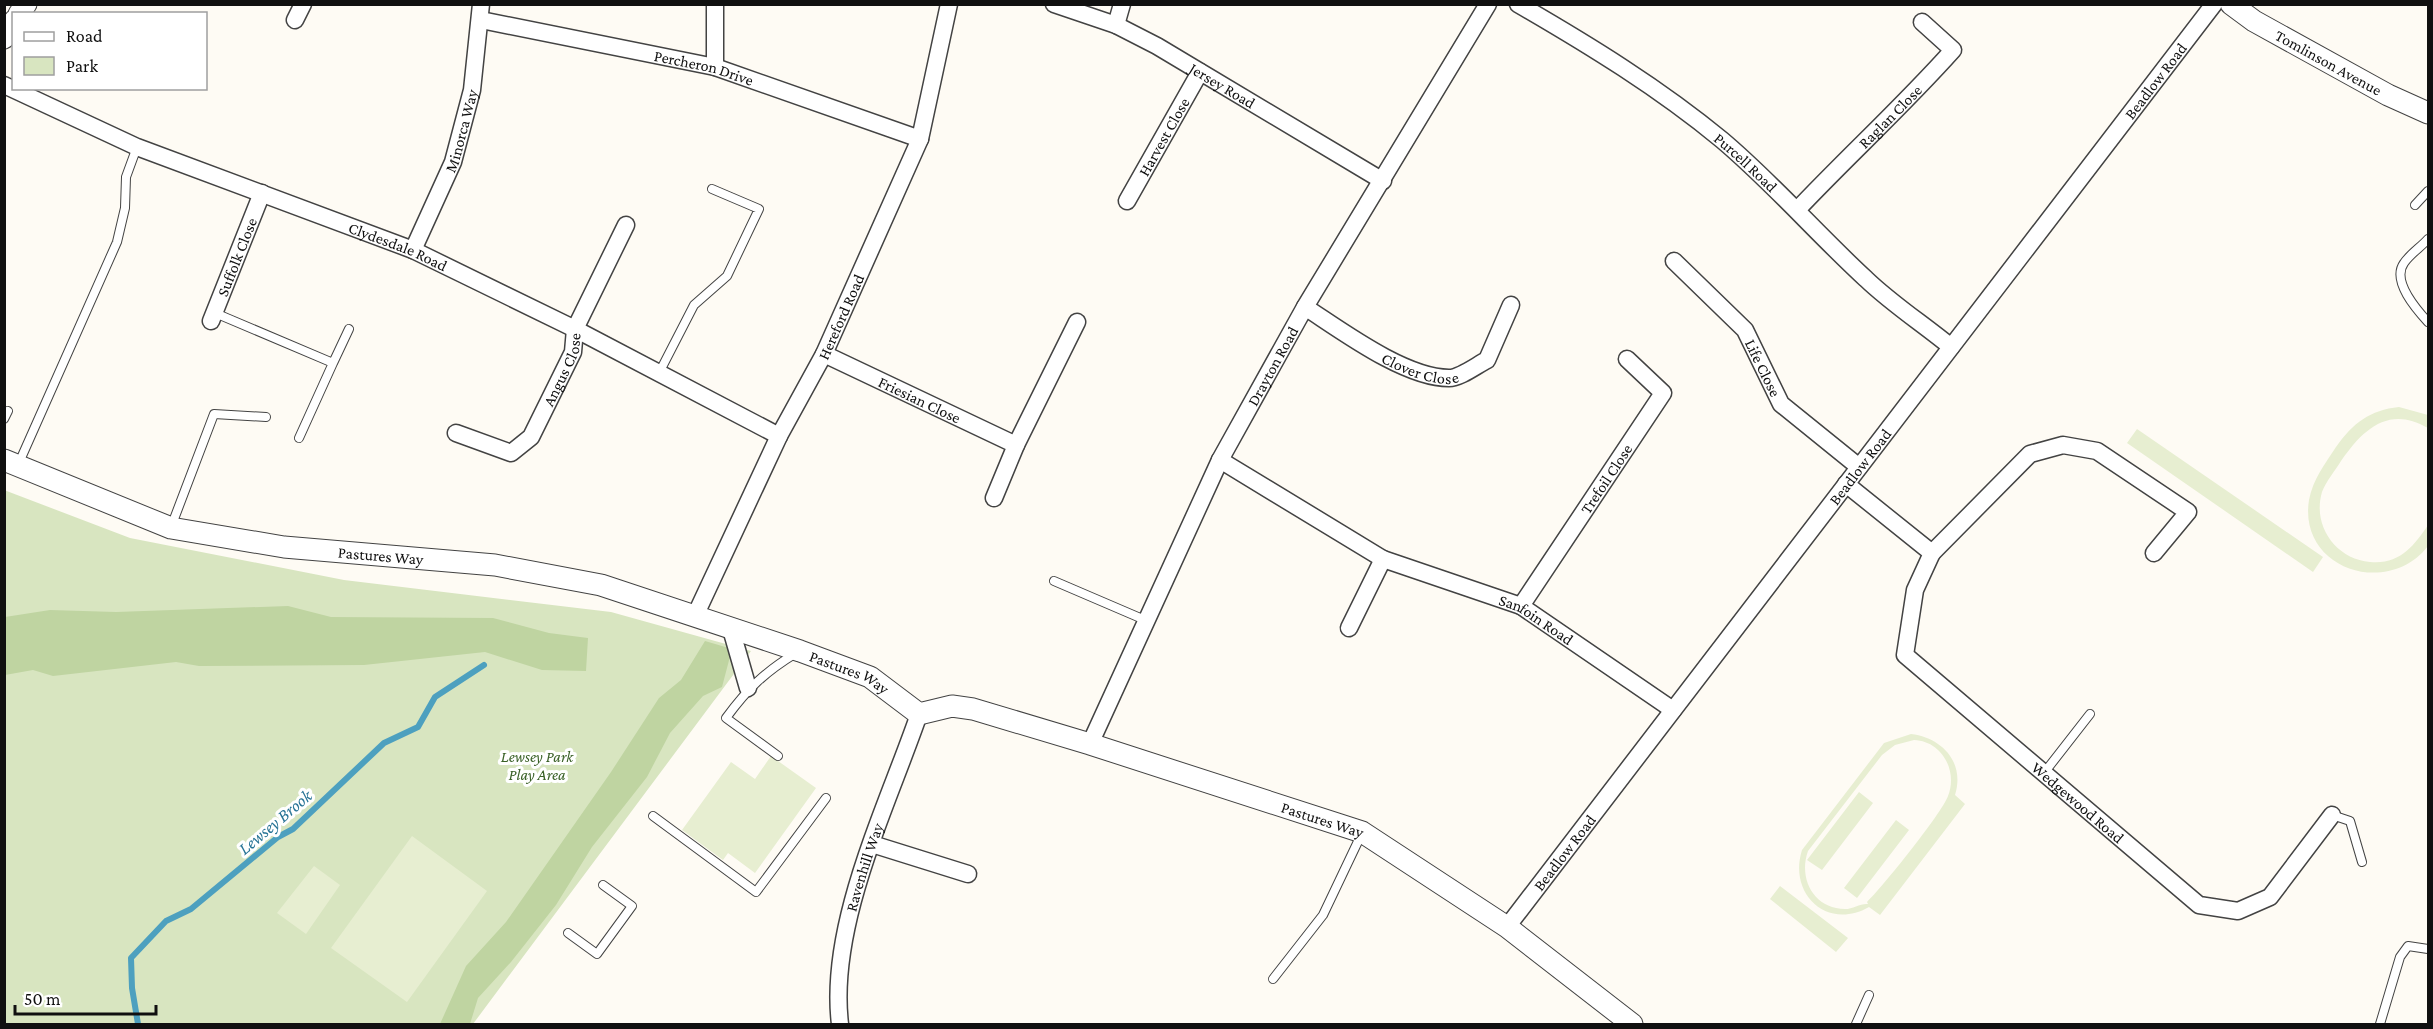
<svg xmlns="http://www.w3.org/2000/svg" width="2433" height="1029" font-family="'Crimson Pro',serif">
<rect width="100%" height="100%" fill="#fefbf4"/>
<path fill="#d8e5c0" d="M 4,490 L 130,538 L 344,580 L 611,612 L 751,651 L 473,1024 L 5,1024 Z"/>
<path fill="#bfd4a1" d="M 288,606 L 331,617 L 493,618 L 549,633 L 588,638 L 586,671 L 542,670 L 485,652 L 364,665 L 199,666 L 176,662 L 53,676 L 33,670 L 5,675 L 5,617 L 50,610 L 116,612 Z
M 705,641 L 732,649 L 722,687 L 703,696 L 670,733 L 647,777 L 592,847 L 556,905 L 511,962 L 478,998 L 470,1024 L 440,1024 L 466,966 L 506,922 L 611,772 L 659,698 L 681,680 Z"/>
<path fill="#e7eed1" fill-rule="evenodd" d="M 2399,407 L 2428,415 L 2428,428 C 2389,405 2363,429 2341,461 C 2335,471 2326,481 2322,492 C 2312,526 2336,559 2370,562 C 2399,565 2414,546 2428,525 L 2428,546 C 2388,598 2298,569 2309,500 C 2313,479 2325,464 2336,447 C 2353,423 2370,410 2399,407 Z
M 2137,429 L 2323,557 L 2313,572 L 2127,443 Z
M 1911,734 C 1943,738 1965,763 1955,795 L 1965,804 L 1880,915 L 1869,907 C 1827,931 1788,894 1802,850 L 1884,743 ZM 1914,740 C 1942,741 1958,771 1948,796 C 1942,813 1881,889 1867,902 L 1868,904 C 1861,903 1853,909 1845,909 C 1814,909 1798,879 1808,851 L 1882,755 L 1895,745 Z
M 771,756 L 816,788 L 755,873 L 728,853 L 723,860 L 682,830 L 731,762 L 755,779 Z
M 1859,792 L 1873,803 L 1822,870 L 1807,860 Z
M 1896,820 L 1909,830 L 1857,898 L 1844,888 Z
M 412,836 L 487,891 L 407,1002 L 331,948 Z
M 314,866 L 340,885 L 306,934 L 277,913 Z
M 1780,886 L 1848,938 L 1836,952 L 1770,899 Z"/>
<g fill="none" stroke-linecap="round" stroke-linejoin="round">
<path stroke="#4da0bf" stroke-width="6" d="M 138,1024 L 132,988 L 131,958 L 166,921 L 191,909 L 278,837 L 293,829 L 384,743 L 418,727 L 435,697 L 484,665"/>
<defs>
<path id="service" d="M 2415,205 L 2428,191
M 2428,239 C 2421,247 2410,254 2404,263 C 2391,281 2417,310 2428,322
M 215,313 L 333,363 L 299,438
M 333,363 L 349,329
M 659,373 L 694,305 L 727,276 L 759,209 L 712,189
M 4,419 L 8,411
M 18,465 L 117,242 L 125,208 L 126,177 L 137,147
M 171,527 L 214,414 L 266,417
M 1054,581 L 1145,620
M 778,756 L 726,718 C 748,688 765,672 796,653
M 2044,773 L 2090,714
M 2332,815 L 2350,821 L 2362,862
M 653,816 L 756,892 L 826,798
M 568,933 L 597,954 L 632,906 L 603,885
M 1273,979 L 1323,915 L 1362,833
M 1856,1024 L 1869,995
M 2380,1024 L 2400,957 L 2408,946 L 2428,949"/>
<g id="minor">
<path d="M 715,4 L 715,67"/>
<path id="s1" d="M 1054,4 L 1116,25 L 1157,46 L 1383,181"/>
<path id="s2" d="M 1518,4 C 1589,45 1659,88 1722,140 C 1773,183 1817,234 1866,279 C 1892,304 1923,324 1951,347"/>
<path d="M 295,20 L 303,4"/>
<path id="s3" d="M 481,20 L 715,67 L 920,139"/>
<path d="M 1116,25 L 1122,4"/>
<path id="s4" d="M 4,85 L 137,147 L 413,250 L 575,329 L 779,436"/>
<path id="s5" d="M 1127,201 L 1200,72"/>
<path id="s6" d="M 1797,210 C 1848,156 1903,106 1953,50 L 1922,22"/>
<path id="s7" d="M 413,250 L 453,162 L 472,90 L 481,4"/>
<path id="s8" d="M 1674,261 L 1745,330 L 1781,404 L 1859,467"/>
<path id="s9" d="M 1305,307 C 1342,331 1405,378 1449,378 C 1460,378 1477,365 1487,360 L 1511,305"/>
<path id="s10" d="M 211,321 L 262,193"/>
<path id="s11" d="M 824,354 L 1016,445 L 994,498"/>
<path id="s12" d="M 456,433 L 511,453 L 531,437 L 573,352 L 575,329 L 626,225"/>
<path d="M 1016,445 L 1077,322"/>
<path id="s13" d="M 1220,460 L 1383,559 L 1521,606 L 1673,710"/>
<path id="s14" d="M 1846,484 L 1932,553 L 1915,590 L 1905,655 L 2199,905 L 2238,911 L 2270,897 L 2332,815"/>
<path d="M 1932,553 L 2030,454 L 2063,445 L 2097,451 L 2188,512 L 2154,553"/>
<path id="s15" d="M 1521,606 L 1663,393 L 1627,359"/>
<path id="s16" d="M 695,616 L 779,436 L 824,354 L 920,139 L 949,4"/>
<path d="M 1349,628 L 1383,559"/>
<path d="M 731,629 L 748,688"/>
<path id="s17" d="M 1090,744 L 1220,460 L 1305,307 L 1488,4"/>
<path d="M 872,844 L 968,874"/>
<path id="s18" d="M 1507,927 L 2214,4"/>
<path id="s19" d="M 840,1024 C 828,925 887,807 919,714"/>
</g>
<g id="tertiary">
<path id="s20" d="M 2231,4 L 2254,21 L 2388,95 L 2428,113"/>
<path d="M 19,14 L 26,4"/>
<path d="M 4,38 L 14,21"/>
<path id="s21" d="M 4,460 L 171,528 L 284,547 L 495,565 L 601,585 L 800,651 L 870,677 L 919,714 L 952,706 L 973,709 L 1090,744 L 1362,832 L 1507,927 L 1632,1024"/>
</g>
</defs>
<use href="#service" stroke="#434343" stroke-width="10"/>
<use href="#minor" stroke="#434343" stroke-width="19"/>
<use href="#tertiary" stroke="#434343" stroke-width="23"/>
<use href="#service" stroke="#fff" stroke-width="8"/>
<use href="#minor" stroke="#fff" stroke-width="16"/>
<use href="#tertiary" stroke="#fff" stroke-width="21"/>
</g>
<g text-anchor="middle" stroke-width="6" stroke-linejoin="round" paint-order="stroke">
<g font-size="16" fill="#101010" stroke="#fff">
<text dy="6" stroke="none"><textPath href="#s20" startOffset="114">Tomlinson Avenue</textPath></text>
<text dy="6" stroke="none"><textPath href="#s3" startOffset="228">Percheron Drive</textPath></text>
<text dy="6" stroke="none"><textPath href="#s18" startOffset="1066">Beadlow Road</textPath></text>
<text dy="6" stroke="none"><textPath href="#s1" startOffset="188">Jersey Road</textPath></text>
<text dy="6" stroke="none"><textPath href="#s6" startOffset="132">Raglan Close</textPath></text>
<text dy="6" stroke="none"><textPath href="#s7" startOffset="129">Minorca Way</textPath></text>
<text dy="6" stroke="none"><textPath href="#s5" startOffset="74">Harvest Close</textPath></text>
<text dy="6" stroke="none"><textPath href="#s2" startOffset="278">Purcell Road</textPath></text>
<text dy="6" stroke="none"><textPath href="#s4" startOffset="426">Clydesdale Road</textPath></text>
<text dy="6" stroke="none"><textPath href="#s10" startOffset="69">Suffolk Close</textPath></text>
<text dy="6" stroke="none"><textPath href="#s16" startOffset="333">Hereford Road</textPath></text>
<text dy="6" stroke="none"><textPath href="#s9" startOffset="132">Clover Close</textPath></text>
<text dy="6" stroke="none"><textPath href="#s17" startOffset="420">Drayton Road</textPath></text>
<text dy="6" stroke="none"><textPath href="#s12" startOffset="159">Angus Close</textPath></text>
<text dy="6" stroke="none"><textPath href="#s8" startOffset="141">Life Close</textPath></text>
<text dy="6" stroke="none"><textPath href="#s11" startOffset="106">Friesian Close</textPath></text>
<text dy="6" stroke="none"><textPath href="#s18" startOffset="580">Beadlow Road</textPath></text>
<text dy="6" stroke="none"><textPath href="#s15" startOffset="153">Trefoil Close</textPath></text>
<text dy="6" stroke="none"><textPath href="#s21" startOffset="392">Pastures Way</textPath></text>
<text dy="6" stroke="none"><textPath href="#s13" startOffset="356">Sanfoin Road</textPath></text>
<text dy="6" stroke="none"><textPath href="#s21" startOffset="878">Pastures Way</textPath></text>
<text dy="6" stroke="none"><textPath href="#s14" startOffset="444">Wedgewood Road</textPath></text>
<text dy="6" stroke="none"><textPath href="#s21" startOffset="1382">Pastures Way</textPath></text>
<text dy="6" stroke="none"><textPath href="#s18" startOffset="94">Beadlow Road</textPath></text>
<text dy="6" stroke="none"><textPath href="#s19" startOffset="160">Ravenhill Way</textPath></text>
</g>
<g font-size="16" font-style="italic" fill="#3a6127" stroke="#fff">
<text x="537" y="762">Lewsey Park<tspan x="537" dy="18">Play Area</tspan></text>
</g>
<g font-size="18" font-style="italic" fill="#267395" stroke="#fff">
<text transform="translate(275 822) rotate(-40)" y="6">Lewsey Brook</text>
</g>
</g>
<rect width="2433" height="1029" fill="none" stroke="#101010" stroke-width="12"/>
<rect x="12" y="12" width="195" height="78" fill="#ffffff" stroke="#9f9f9f" stroke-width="1.5"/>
<rect x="24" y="32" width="30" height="9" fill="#ffffff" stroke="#9f9f9f" stroke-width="1.5"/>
<text x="66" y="42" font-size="18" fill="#101010">Road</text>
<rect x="24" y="57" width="30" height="18" fill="#d8e5c0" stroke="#9f9f9f" stroke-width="1.5"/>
<text x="66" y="72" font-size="18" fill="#101010">Park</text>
<path d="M15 1005v9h141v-9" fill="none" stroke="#101010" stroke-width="3"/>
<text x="24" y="1005" font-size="18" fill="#101010" stroke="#ffffff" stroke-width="4.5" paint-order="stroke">50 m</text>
</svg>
